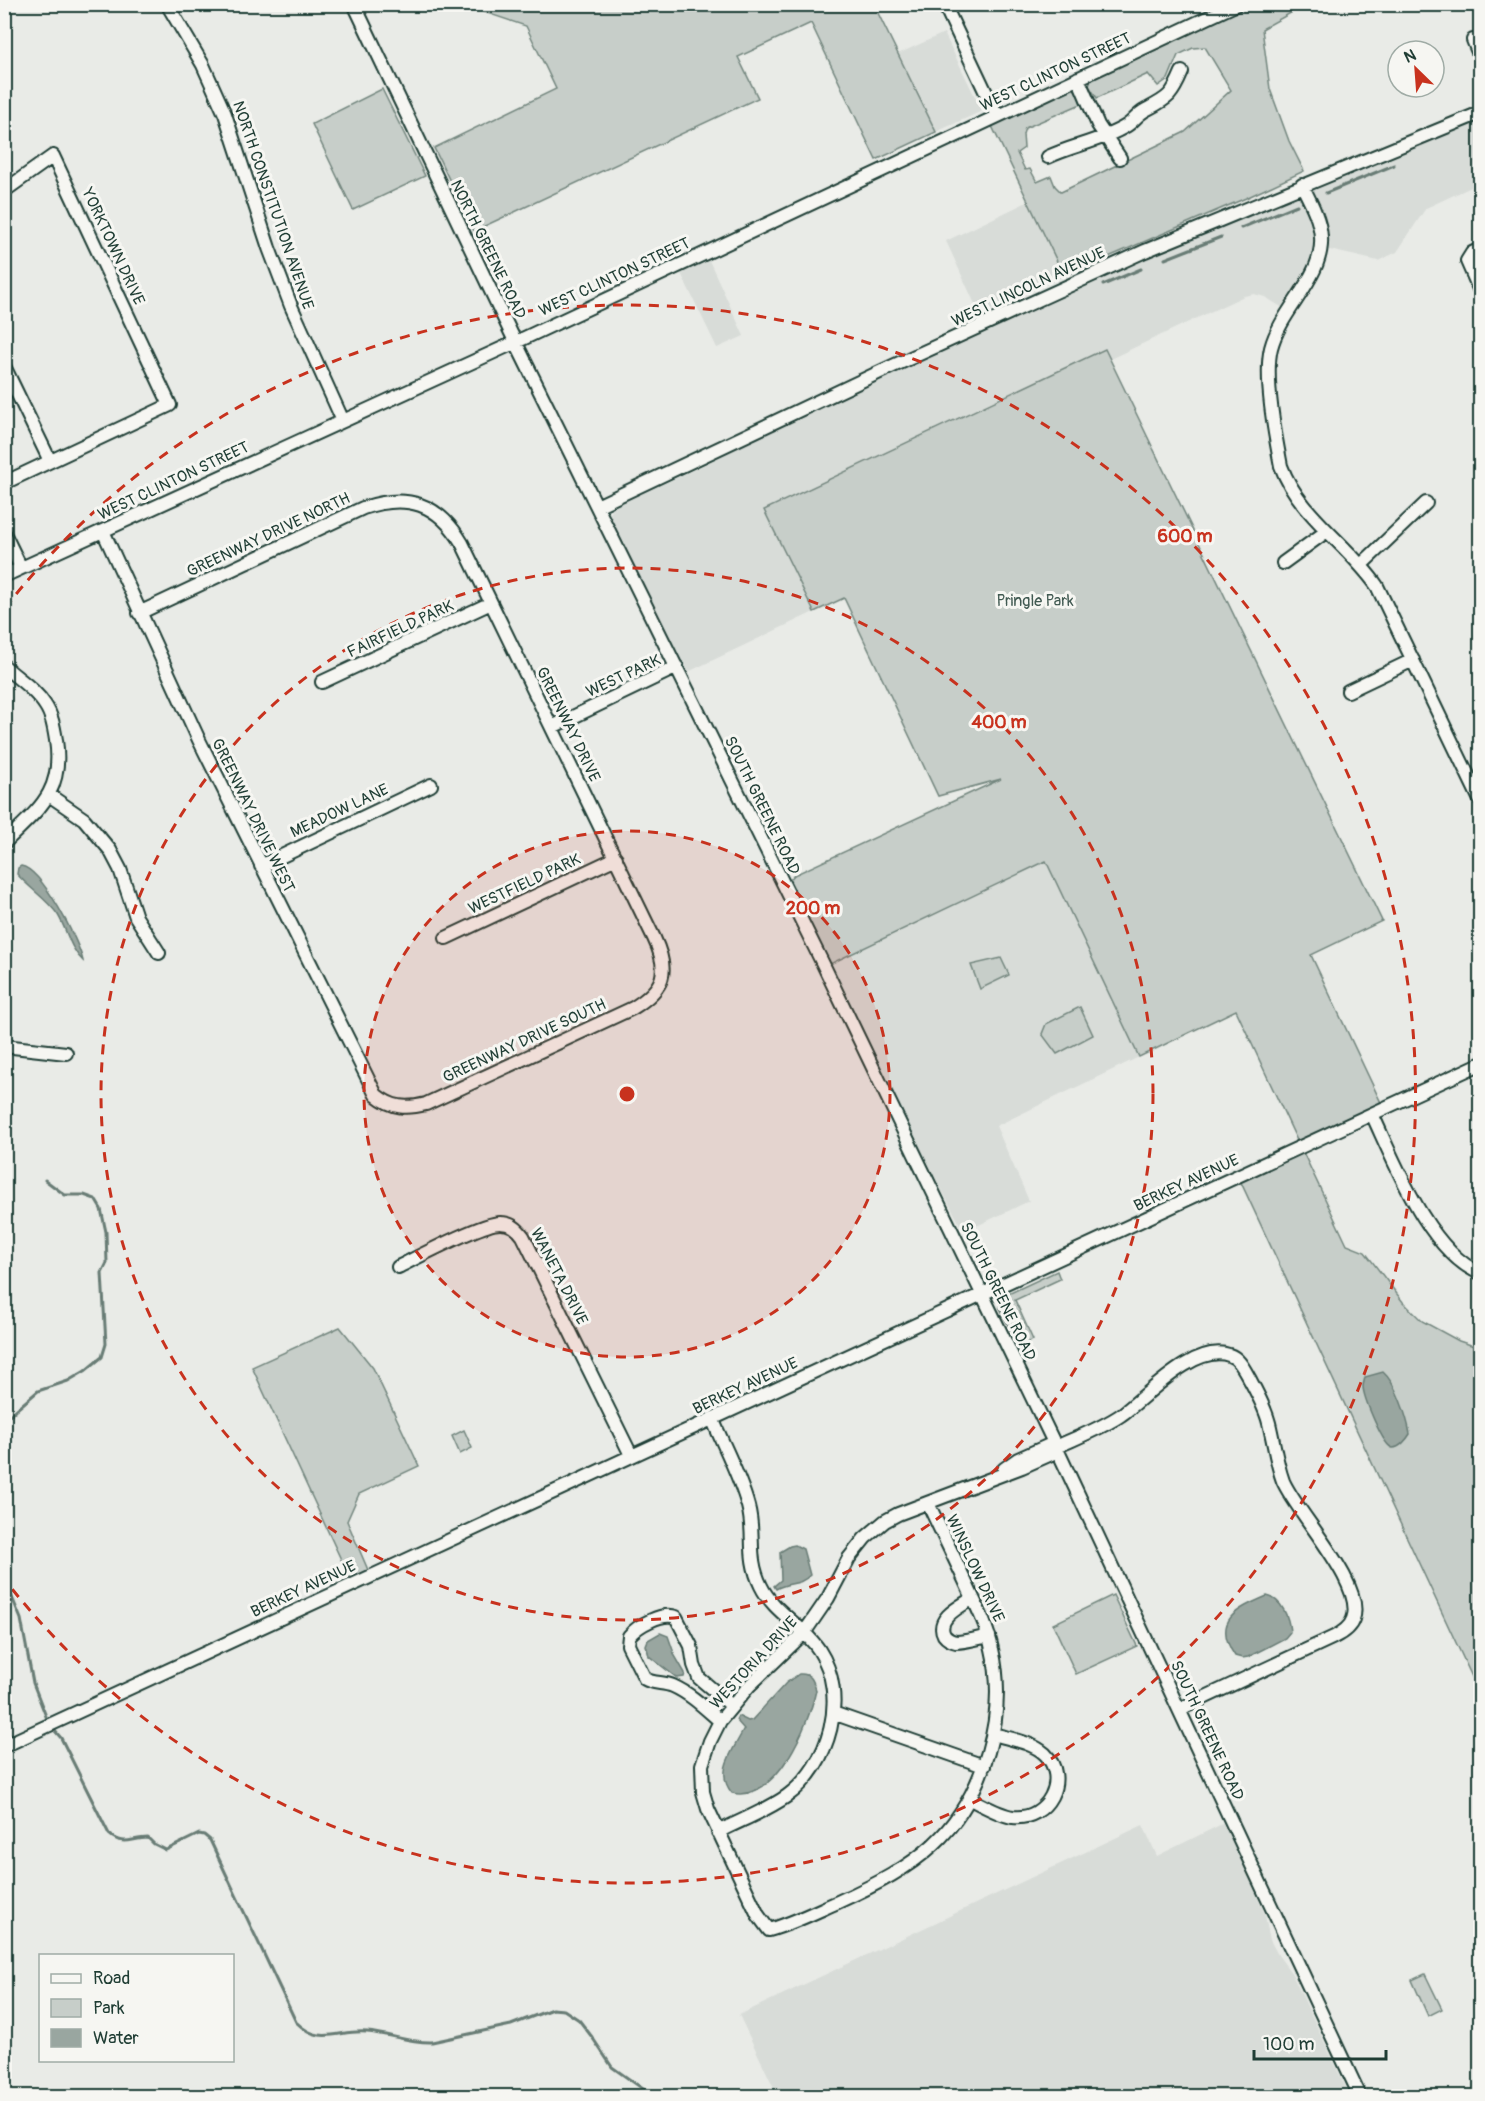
<svg xmlns="http://www.w3.org/2000/svg" width="1485" height="2101" font-family="Pangolin,sans-serif">
<rect width="100%" height="100%" fill="#e9ebe7"/>
<filter id="ink" filterUnits="userSpaceOnUse"><feTurbulence type="fractalNoise" baseFrequency=".0167" numOctaves="2"/><feDisplacementMap in="SourceGraphic" scale="12" xChannelSelector="R" yChannelSelector="G"/><feConvolveMatrix kernelMatrix="1 2 1 2 8 2 1 2 1" color-interpolation-filters="sRGB"/></filter>
<g filter="url(#ink)">
<path fill="#d8dcd8" d="M 944,33 L 982,111 L 936,132 L 898,54 Z
M 1480,120 L 1480,183 L 1426,208 L 1397,252 L 1378,261 L 1321,248 L 1288,311 L 1265,297 L 1254,294 L 1244,296 L 1110,359 L 1105,349 L 764,510 L 814,612 L 688,672 L 611,522 L 610,513 L 616,506 L 704,465 L 816,408 L 1122,267 Z
M 1029,201 L 1064,276 L 980,315 L 946,241 Z
M 707,256 L 744,336 L 717,348 L 679,269 Z
M 1047,860 L 1139,1057 L 996,1126 L 1029,1201 L 964,1232 L 930,1168 L 830,964 Z
M 1226,1822 L 1265,1915 L 1270,1940 L 1278,1955 L 1292,1974 L 1350,2096 L 778,2096 L 739,2015 L 1143,1825 L 1157,1856 Z"/>
<path fill="#c7cec9" stroke="#73867e" stroke-width="1.5" d="M 475,5 L 874,5 L 936,132 L 876,160 L 811,23 L 738,57 L 758,98 L 474,231 L 434,148 L 556,89 L 526,26 L 478,10 Z
M 1248,5 L 1305,5 L 1262,29 L 1270,89 L 1289,141 L 1304,171 L 1246,198 L 1064,276 L 991,124 L 1072,86 L 1079,95 L 1081,104 L 1025,128 L 1023,134 L 1024,148 L 1017,153 L 1025,170 L 1030,169 L 1037,182 L 1051,176 L 1055,186 L 1061,192 L 1185,132 L 1231,90 L 1205,47 L 1193,48 L 1178,55 L 1168,79 L 1158,86 L 1148,74 L 1097,98 L 1089,86 L 1092,77 Z
M 382,89 L 425,176 L 353,210 L 312,124 Z
M 1105,349 L 1382,921 L 1311,955 L 1384,1109 L 1301,1148 L 1347,1245 L 1365,1252 L 1403,1302 L 1422,1321 L 1459,1341 L 1480,1348 L 1480,1694 L 1238,1176 L 1300,1147 L 1236,1010 L 1139,1057 L 1046,861 L 830,964 L 789,881 L 794,875 L 1001,779 L 938,796 L 844,598 L 814,612 L 764,510 Z
M 1001,958 L 1009,975 L 980,989 L 971,965 Z
M 1080,1007 L 1093,1035 L 1057,1054 L 1042,1034 L 1046,1024 Z
M 1057,1271 L 1060,1279 L 1015,1300 L 1033,1340 L 1018,1346 L 1000,1308 L 1000,1301 L 1006,1295 Z
M 340,1327 L 373,1368 L 419,1466 L 359,1494 L 347,1521 L 368,1570 L 350,1579 L 252,1367 Z
M 464,1430 L 472,1448 L 460,1454 L 452,1436 Z
M 1113,1595 L 1137,1646 L 1076,1674 L 1053,1624 Z
M 1425,1974 L 1442,2009 L 1428,2016 L 1412,1980 Z"/>
<path fill="#99a6a0" stroke="#687c75" stroke-width="1.5" d="M 21,866 C 42,869 79,941 83,961 C 70,949 67,930 58,915 C 47,899 30,889 17,874 L 18,868 Z
M 1383,1372 C 1396,1383 1407,1417 1410,1434 C 1407,1439 1400,1448 1393,1448 C 1383,1447 1363,1396 1363,1386 C 1363,1385 1365,1378 1365,1377 Z
M 795,1545 L 803,1549 L 810,1575 C 800,1586 788,1582 776,1589 L 774,1586 L 781,1580 L 780,1552 L 790,1546 Z
M 1267,1596 C 1282,1599 1289,1618 1290,1632 L 1285,1638 L 1248,1657 L 1242,1658 L 1235,1656 C 1211,1620 1237,1609 1267,1596 Z
M 660,1633 L 668,1636 L 675,1656 L 685,1673 L 684,1677 L 677,1678 L 649,1656 L 646,1645 L 648,1640 Z
M 799,1674 C 811,1673 813,1680 816,1690 C 809,1724 777,1803 732,1793 C 714,1772 734,1749 744,1729 L 736,1720 L 738,1716 L 748,1721 L 752,1720 L 786,1683 Z"/>
<g fill="none" stroke-linecap="round" stroke-linejoin="round">
<path stroke="#687c75" stroke-width="3" d="M 1326,193 L 1394,165
M 1241,228 L 1297,205
M 1165,259 L 1221,237
M 1103,285 L 1141,269
M 4,1420 L 38,1391 L 68,1381 L 85,1371 L 102,1357 L 106,1344 L 102,1273 L 107,1263 L 106,1232 L 101,1209 L 95,1199 L 84,1195 L 65,1195 L 45,1180
M 4,1578 L 21,1619 L 33,1683 L 47,1719
M 55,1731 L 61,1738 L 109,1834 C 124,1847 131,1838 148,1838 L 154,1844 L 166,1850 L 199,1834 L 204,1835 L 210,1840 L 296,2022 C 321,2047 339,2029 367,2032 C 389,2034 410,2043 432,2042 L 511,2025 L 552,2009 L 564,2010 L 579,2020 L 592,2037 L 612,2067 L 653,2096"/>
<defs>
<path id="minor" d="M 167,4 L 203,65 L 225,114 L 269,248 L 291,306 L 343,421
M 354,4 L 511,333 L 822,962 L 1056,1447 L 1360,2096
M 944,4 L 997,116
M 1473,40 L 1480,57
M 1078,78 L 1098,125 L 1120,158
M 1048,157 C 1073,145 1102,141 1126,126 C 1133,122 1137,115 1144,111 C 1168,98 1171,98 1182,72
M 1302,185 C 1310,201 1320,219 1321,237 C 1324,277 1281,309 1271,348 C 1264,377 1275,435 1281,466 C 1299,515 1348,544 1377,586 L 1480,800
M 4,191 L 53,156 L 170,405 L 4,483
M 1480,249 L 1472,253 L 1467,261 L 1480,291
M 4,366 L 50,461
M 597,506 L 882,371 L 1145,251 L 1480,113
M 103,531 L 199,740 L 376,1095 C 392,1108 406,1109 426,1104 L 633,1008 C 665,988 670,972 654,938 L 462,543 C 438,503 407,493 363,508 L 139,613
M 4,533 L 21,568
M 1283,563 L 1327,531
M 1361,565 L 1426,503
M 4,576 L 516,342 L 1237,4
M 4,666 C 18,679 35,689 45,705 C 52,715 54,728 56,740 C 64,793 38,809 4,843
M 322,682 L 491,603
M 1348,691 L 1413,660
M 552,727 L 677,667
M 49,795 L 84,819 L 110,850 L 120,869 L 136,917 L 159,953
M 261,866 L 431,785
M 446,938 L 616,858
M 4,1046 L 66,1053
M 1372,1114 C 1395,1163 1429,1252 1480,1273
M 398,1267 C 418,1257 482,1223 500,1223 C 511,1223 517,1228 523,1236 L 631,1455
M 712,1418 C 724,1447 740,1476 748,1506 C 756,1535 746,1556 761,1586 C 774,1613 803,1625 819,1650 C 849,1696 830,1765 787,1796 C 766,1811 741,1820 718,1832
M 1056,1447 C 1078,1437 1102,1428 1121,1415 C 1146,1397 1194,1343 1229,1355 C 1239,1358 1244,1369 1249,1378 C 1257,1393 1265,1407 1269,1423 C 1274,1443 1276,1462 1283,1481 C 1297,1514 1366,1585 1353,1619 C 1350,1628 1342,1633 1334,1637 L 1180,1709
M 1004,1469 L 1018,1459 L 1054,1443
M 928,1503 C 940,1529 953,1555 965,1581 C 975,1603 987,1625 992,1649 C 1000,1683 998,1718 988,1752 C 964,1835 915,1867 840,1901 C 817,1911 794,1923 769,1930 L 758,1915 L 708,1809 L 703,1792 L 702,1765 L 710,1741 L 720,1721 L 749,1686 L 804,1633 L 828,1598 L 849,1558 L 865,1538 L 885,1521 L 898,1514 L 1022,1467 L 1058,1451
M 973,1598 C 961,1606 935,1618 944,1635 C 947,1639 951,1641 956,1642 C 966,1642 979,1638 989,1636
M 833,1713 L 984,1766
M 720,1721 C 706,1709 691,1694 673,1686 C 664,1682 653,1684 645,1679 L 628,1645 L 629,1636 C 638,1625 662,1612 676,1617 L 691,1646 L 694,1665 L 699,1678 L 732,1706
M 4,1746 L 1480,1064
M 970,1799 C 983,1805 999,1815 1013,1817 C 1047,1821 1070,1779 1045,1754 C 1032,1742 1010,1739 994,1734"/>
</defs>
<use href="#minor" stroke="#1f3d34" stroke-width="16"/>
<use href="#minor" stroke="#f6f6f2" stroke-width="12"/>
</g>
</g>
<circle cx="627" cy="1094" r="263" fill="#c8321e" fill-opacity=".12"/>
<g fill="none" stroke="#c8321e" stroke-width="3" stroke-dasharray="10 8">
<circle cx="627" cy="1094" r="263"/>
<circle cx="627" cy="1094" r="526"/>
<path d="M5 608A789 789 0 1 1 5 1580"/>
</g>
<g text-anchor="middle" stroke-width="6" stroke-linejoin="round" paint-order="stroke">
<g font-size="16" fill="#1f3d34" stroke="#f6f6f2">
<text transform="translate(1055 71) rotate(-25)" y="6">WEST CLINTON STREET</text>
<text transform="translate(274 205) rotate(71)" y="6">NORTH CONSTITUTION AVENUE</text>
<text transform="translate(114 246) rotate(65)" y="6">YORKTOWN DRIVE</text>
<text transform="translate(489 249) rotate(64)" y="6">NORTH GREENE ROAD</text>
<text transform="translate(614 276) rotate(-25)" y="6">WEST CLINTON STREET</text>
<text transform="translate(1028 286) rotate(-25)" y="6">WEST LINCOLN AVENUE</text>
<text transform="translate(173 480) rotate(-25)" y="6">WEST CLINTON STREET</text>
<text transform="translate(268 534) rotate(-25)" y="6">GREENWAY DRIVE NORTH</text>
<text transform="translate(400 628) rotate(-25)" y="6">FAIRFIELD PARK</text>
<text transform="translate(623 675) rotate(-25)" y="6">WEST PARK</text>
<text transform="translate(569 724) rotate(64)" y="6">GREENWAY DRIVE</text>
<text transform="translate(763 805) rotate(64)" y="6">SOUTH GREENE ROAD</text>
<text transform="translate(339 810) rotate(-25)" y="6">MEADOW LANE</text>
<text transform="translate(254 815) rotate(64)" y="6">GREENWAY DRIVE WEST</text>
<text transform="translate(524 883) rotate(-25)" y="6">WESTFIELD PARK</text>
<text transform="translate(524 1040) rotate(-25)" y="6">GREENWAY DRIVE SOUTH</text>
<text transform="translate(1186 1182) rotate(-25)" y="6">BERKEY AVENUE</text>
<text transform="translate(560 1276) rotate(63)" y="6">WANETA DRIVE</text>
<text transform="translate(999 1291) rotate(64)" y="6">SOUTH GREENE ROAD</text>
<text transform="translate(745 1385) rotate(-25)" y="6">BERKEY AVENUE</text>
<text transform="translate(976 1568) rotate(65)" y="6">WINSLOW DRIVE</text>
<text transform="translate(303 1588) rotate(-25)" y="6">BERKEY AVENUE</text>
<text transform="translate(753 1662) rotate(-47)" y="6">WESTORIA DRIVE</text>
<text transform="translate(1208 1730) rotate(65)" y="6">SOUTH GREENE ROAD</text>
</g>
<g font-size="16" fill="#415a52" stroke="#f6f6f2">
<text x="1035" y="606">Pringle Park</text>
</g>
</g>
<circle cx="627" cy="1094" r="9" fill="#c8321e" stroke="#f6f6f2" stroke-width="3"/>
<g font-size="18" text-anchor="middle" font-weight="bold" fill="#c8321e" stroke="#f6f6f2" stroke-width="6" stroke-linejoin="round" paint-order="stroke">
<text x="1185" y="542">600 m</text>
<text x="999" y="728">400 m</text>
<text x="813" y="914">200 m</text>
</g>
<rect width="1485" height="2101" fill="none" stroke="#f6f6f2" stroke-width="24"/>
<rect x="12" y="12" width="1461" height="2077" fill="none" stroke="#1f3d34" stroke-width="2" filter="url(#ink)"/>
<rect x="39" y="1954" width="195" height="108" fill="#f6f6f2" stroke="#a0aca6" stroke-width="1.5"/>
<rect x="51" y="1974" width="30" height="9" fill="#f6f6f2" stroke="#a0aca6" stroke-width="1.5"/>
<text x="93" y="1984" font-size="18" fill="#1f3d34">Road</text>
<rect x="51" y="1999" width="30" height="18" fill="#c7cec9" stroke="#a0aca6" stroke-width="1.5"/>
<text x="93" y="2014" font-size="18" fill="#1f3d34">Park</text>
<rect x="51" y="2029" width="30" height="18" fill="#99a6a0" stroke="#a0aca6" stroke-width="1.5"/>
<text x="93" y="2044" font-size="18" fill="#1f3d34">Water</text>
<g transform="translate(1416 69) rotate(335)"><circle r="28" fill="#f6f6f2" stroke="#a0aca6" stroke-width="1.5"/>
<path d="M0-4.5L10 22L0 15L-10 22Z" fill="#c8321e"/>
<text y="-9" font-size="16" font-weight="bold" text-anchor="middle" fill="#1f3d34">N</text>
</g>
<path d="M1254 2050v9h132v-9" fill="none" stroke="#1f3d34" stroke-width="3"/>
<text x="1263" y="2050" font-size="18" fill="#1f3d34" stroke="#f6f6f2" stroke-width="4.5" paint-order="stroke">100 m</text>
</svg>
